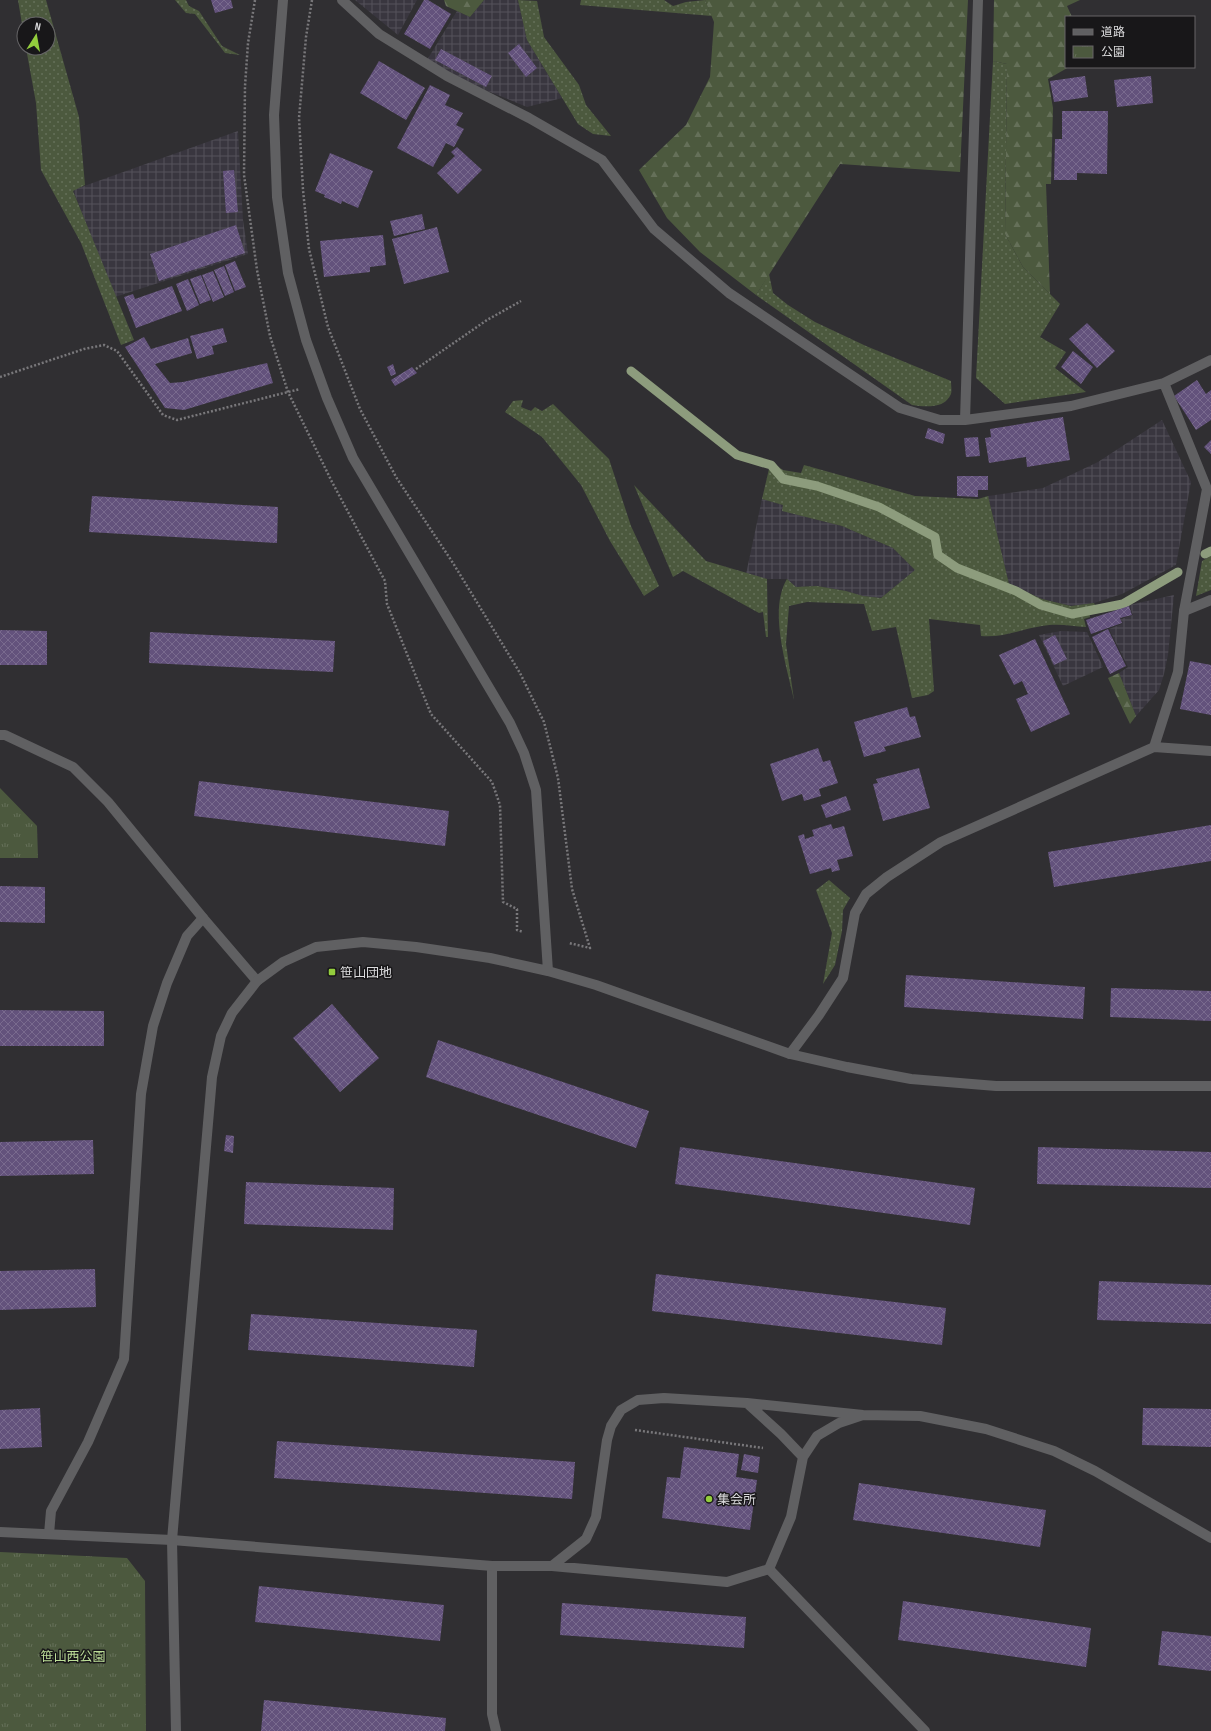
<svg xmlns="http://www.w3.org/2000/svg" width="1211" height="1731" font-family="'Sofia Sans Condensed','Noto Sans JP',sans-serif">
<defs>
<pattern id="industrial-grid" width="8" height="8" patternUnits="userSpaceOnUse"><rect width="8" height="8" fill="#39363f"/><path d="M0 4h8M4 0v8" fill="none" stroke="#55525a"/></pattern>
<pattern id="grass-dots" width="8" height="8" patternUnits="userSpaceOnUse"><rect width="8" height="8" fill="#4c593e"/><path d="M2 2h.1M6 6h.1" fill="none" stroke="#657059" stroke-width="1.8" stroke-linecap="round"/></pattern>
<pattern id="forest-firs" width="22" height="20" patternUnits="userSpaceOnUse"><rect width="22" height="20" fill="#4c593e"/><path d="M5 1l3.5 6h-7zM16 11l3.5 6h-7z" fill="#657059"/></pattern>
<pattern id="park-tufts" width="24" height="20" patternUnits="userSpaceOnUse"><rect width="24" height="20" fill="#4c593e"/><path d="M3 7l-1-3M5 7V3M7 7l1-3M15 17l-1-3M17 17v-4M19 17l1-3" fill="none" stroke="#657059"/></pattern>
<pattern id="building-cross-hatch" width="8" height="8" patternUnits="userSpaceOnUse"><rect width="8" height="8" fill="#63527c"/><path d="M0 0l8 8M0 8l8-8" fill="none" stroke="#796a8e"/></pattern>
</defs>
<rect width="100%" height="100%" fill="#302f32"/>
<path fill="url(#industrial-grid)" d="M 355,0 L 417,0 L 398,35 Z
M 484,0 L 518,0 L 527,40 L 562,98 L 527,107 L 485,90 L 427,60 L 457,11 L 470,17 Z
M 238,131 L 243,220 L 248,254 L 115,297 L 73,190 Z
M 1162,420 L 1191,482 L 1176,565 L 1122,594 L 1094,603 L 1072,606 L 1042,599 L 1009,584 L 988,496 L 1043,488 L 1098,462 Z
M 762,499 L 783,505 L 783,511 L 842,526 L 893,548 L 915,570 L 881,598 L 863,596 L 846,591 L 817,586 L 796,587 L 787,579 L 767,579 L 746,574 Z
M 1174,595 L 1168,655 L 1164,674 L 1159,690 L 1136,716 L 1119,673 L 1128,667 L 1109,629 L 1122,624 L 1121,619 L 1133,615 L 1129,605 Z
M 1061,631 L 1087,632 L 1103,667 L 1063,686 L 1039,635 Z"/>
<path fill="url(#grass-dots)" d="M 18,0 L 46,0 L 79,117 L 85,185 L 73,191 L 134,340 L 121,345 L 81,243 L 41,170 L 36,103 L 26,48 L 48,48 L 48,24 L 24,24 L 24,36 Z
M 175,0 L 186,0 L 189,6 L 199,11 L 222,46 L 240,55 L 225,53 L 195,14 L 186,13 Z
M 518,0 L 537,1 L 544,37 L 579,85 L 586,105 L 611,136 L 593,134 L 578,124 L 527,40 Z
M 581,0 L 664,0 L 673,6 L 686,2 L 705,0 L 712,16 L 580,5 Z
M 993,61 L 1007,64 L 1005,234 L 1023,267 L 1060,304 L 1040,337 L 1066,352 L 1055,368 L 1086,392 L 1005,404 L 976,378 Z
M 769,274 L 773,293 L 788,305 L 815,322 L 866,346 L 951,381 C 951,385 952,391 951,394 C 945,409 925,407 912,405 L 756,295 Z
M 523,400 L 521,407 L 531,411 L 535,407 L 542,411 L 553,404 L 609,459 L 631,526 L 659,586 L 644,596 L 610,541 L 581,485 L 542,437 L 505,412 L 513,401 Z
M 773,463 L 783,470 L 801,473 L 804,465 L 915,496 L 978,499 L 988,496 L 1009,584 L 1042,599 L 1071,606 L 1094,603 L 1096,607 L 1089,609 L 1090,617 L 1084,619 L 1086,627 C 1072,626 1057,623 1042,626 C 1022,629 1002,638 981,636 L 980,625 L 929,619 L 934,691 L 928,695 L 912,698 L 896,627 L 872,631 L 864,604 L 807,602 L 789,606 L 786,644 L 794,700 C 787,667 768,610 787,579 L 796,587 L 817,586 L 846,591 L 863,596 L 881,598 L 915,570 L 893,548 L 842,526 L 782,511 L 783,505 L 762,499 L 769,469 Z
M 634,485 L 706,561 L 767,579 L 768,637 L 766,637 L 763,612 L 759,613 L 683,571 L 673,577 Z
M 1211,556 L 1211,590 L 1196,596 L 1202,561 Z
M 829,880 L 850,898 L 843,910 L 842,931 L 835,965 L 823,984 L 832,933 L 816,890 Z"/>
<path fill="url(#forest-firs)" d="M 444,0 L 484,0 L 470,17 L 446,6 Z
M 705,0 L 968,0 L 960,172 L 840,164 L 756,295 L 700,252 L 667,218 L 639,170 L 686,125 L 710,77 L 714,22 Z
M 994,0 L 1080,0 L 1067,6 L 1072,17 L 1066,17 L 1066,67 L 1069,67 L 1048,79 L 1053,108 L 1051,184 L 1046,184 L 1050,294 L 1023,267 L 1005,234 L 1007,64 L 993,61 Z
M 1119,673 L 1136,716 L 1130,724 L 1108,678 Z"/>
<path fill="url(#park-tufts)" d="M 0,788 L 37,826 L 38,858 L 0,858 Z
M 0,1552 L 127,1558 L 145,1581 L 146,1731 L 0,1731 Z"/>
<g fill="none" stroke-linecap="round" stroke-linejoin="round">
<path stroke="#8d9c7d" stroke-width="9" d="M 631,371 L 737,455 L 771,465 L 783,479 L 817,486 L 879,507 L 935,537 L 938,555 L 957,568 L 1016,591 L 1041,605 L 1072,614 L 1123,604 L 1178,572
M 1205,554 L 1211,551"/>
</g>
<path fill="url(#building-cross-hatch)" d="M 211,0 L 231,0 L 233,8 L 215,13 Z
M 424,0 L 428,0 L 451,14 L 430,49 L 404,34 Z
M 519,44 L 537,68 L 526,77 L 508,53 Z
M 441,49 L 492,76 L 486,87 L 435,60 Z
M 379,61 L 425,88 L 406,120 L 360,93 Z
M 1085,76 L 1088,97 L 1054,102 L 1050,81 Z
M 1151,76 L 1153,103 L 1117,107 L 1114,80 Z
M 430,85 L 450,95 L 445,105 L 463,113 L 456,125 L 464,129 L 454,147 L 446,143 L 433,167 L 397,148 Z
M 1062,111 L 1108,111 L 1107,174 L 1077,173 L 1077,180 L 1054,180 L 1055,139 L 1062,139 Z
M 457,147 L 482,170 L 458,194 L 437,173 L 455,156 L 451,152 Z
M 330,153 L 373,171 L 358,208 L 342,201 L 341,204 L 324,197 L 325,195 L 315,191 Z
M 234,170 L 238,212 L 226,213 L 223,171 Z
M 422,214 L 425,229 L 394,236 L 390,221 Z
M 236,225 L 245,253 L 159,281 L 150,254 Z
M 437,227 L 449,272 L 404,284 L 392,239 Z
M 383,235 L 386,265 L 370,267 L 370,272 L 324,277 L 320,241 Z
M 235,261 L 246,287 L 235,291 L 225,265 Z
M 224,266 L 234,292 L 225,296 L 214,270 Z
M 213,271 L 224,297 L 213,302 L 202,275 Z
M 201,275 L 211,300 L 200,304 L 190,279 Z
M 188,279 L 199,305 L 187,311 L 176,284 Z
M 172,286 L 182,311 L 136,328 L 124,297 L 133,294 L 135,299 Z
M 1087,323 L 1115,351 L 1097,368 L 1069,339 Z
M 223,328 L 227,342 L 212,346 L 214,354 L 197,359 L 190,336 Z
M 144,337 L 151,349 L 188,338 L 192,353 L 155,364 L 170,383 L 183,382 L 267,363 L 273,383 L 184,410 L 165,408 L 125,347 Z
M 1073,351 L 1093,367 L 1081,384 L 1061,367 Z
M 393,364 L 396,374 L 391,376 L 387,367 Z
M 412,367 L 417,373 L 395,386 L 391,380 Z
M 1197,380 L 1206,394 L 1211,390 L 1211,420 L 1196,430 L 1174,396 Z
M 1063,417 L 1070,460 L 1027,467 L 1026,457 L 989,463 L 985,438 L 991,437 L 990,429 Z
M 928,428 L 945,434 L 943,444 L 925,438 Z
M 978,437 L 980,456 L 966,457 L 964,438 Z
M 1211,440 L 1211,454 L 1204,447 Z
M 957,476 L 988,476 L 988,490 L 978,490 L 978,497 L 957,496 Z
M 92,496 L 278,507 L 277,543 L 89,532 Z
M 1129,606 L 1132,615 L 1120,618 L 1122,623 L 1091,634 L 1086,620 Z
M 1108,629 L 1126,666 L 1110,674 L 1092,637 Z
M 0,630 L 47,631 L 47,665 L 0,665 Z
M 150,632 L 335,641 L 333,672 L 149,663 Z
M 1055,635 L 1067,659 L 1054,665 L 1043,641 Z
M 1035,639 L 1070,714 L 1031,732 L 1016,699 L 1028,694 L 1022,681 L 1014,685 L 999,655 Z
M 1190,661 L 1211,665 L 1211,715 L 1180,709 Z
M 907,707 L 910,717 L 915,716 L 921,737 L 884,747 L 886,751 L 864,757 L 854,722 Z
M 818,748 L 823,762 L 830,760 L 838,783 L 819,789 L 821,796 L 804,801 L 802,794 L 782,801 L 770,764 Z
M 919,768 L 930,808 L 883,821 L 873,784 L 878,783 L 876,779 Z
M 199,781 L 449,811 L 445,846 L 194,816 Z
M 846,796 L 851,810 L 826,818 L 821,805 Z
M 831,824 L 833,829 L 844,826 L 853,856 L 837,860 L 840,870 L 832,872 L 831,868 L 810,874 L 798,836 L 804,834 L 805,839 L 814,836 L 812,830 Z
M 1211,825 L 1211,861 L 1054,887 L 1048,852 Z
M 0,886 L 45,887 L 45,923 L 0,922 Z
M 906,975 L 1085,987 L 1083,1019 L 904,1007 Z
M 1111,988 L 1211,991 L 1211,1021 L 1110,1017 Z
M 332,1004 L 379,1058 L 340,1092 L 293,1038 Z
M 0,1010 L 104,1011 L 104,1046 L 0,1046 Z
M 438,1040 L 649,1111 L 636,1148 L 426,1077 Z
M 226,1135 L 234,1136 L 233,1153 L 224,1151 Z
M 93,1140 L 94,1174 L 0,1176 L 0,1142 Z
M 680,1147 L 975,1188 L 970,1225 L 675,1184 Z
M 1038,1147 L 1211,1152 L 1211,1188 L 1037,1184 Z
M 246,1182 L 394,1188 L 393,1230 L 244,1224 Z
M 95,1269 L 96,1307 L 0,1310 L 0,1271 Z
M 656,1274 L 946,1308 L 942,1345 L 652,1311 Z
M 1099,1281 L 1211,1285 L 1211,1324 L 1097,1320 Z
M 251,1314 L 477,1330 L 474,1367 L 248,1350 Z
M 40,1408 L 42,1447 L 0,1449 L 0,1410 Z
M 1143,1408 L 1211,1409 L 1211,1447 L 1142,1445 Z
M 277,1441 L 575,1462 L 572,1499 L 274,1478 Z
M 684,1447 L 739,1454 L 736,1477 L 757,1480 L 750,1530 L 662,1518 L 667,1477 L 680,1478 Z
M 744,1454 L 760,1457 L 758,1473 L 741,1470 Z
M 859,1483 L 1046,1510 L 1040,1547 L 853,1520 Z
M 259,1586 L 444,1605 L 440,1641 L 255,1622 Z
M 903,1601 L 1091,1628 L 1086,1667 L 898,1640 Z
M 562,1603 L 746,1617 L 744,1648 L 560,1635 Z
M 1162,1631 L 1211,1636 L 1211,1671 L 1158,1665 Z
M 264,1700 L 446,1718 L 445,1731 L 261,1731 Z"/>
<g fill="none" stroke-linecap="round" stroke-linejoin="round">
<path stroke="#79787b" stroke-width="2.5" stroke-dasharray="2 2" stroke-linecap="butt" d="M 255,0 L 248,43 L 245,86 L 244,175 L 257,270 L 270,336 L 288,392 L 332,482 L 385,581 L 387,604 L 431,714 L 492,782 L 500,805 L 503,902 L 517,909 L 517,930 L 523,932
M 312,0 L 306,37 L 299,118 L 303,190 L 309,249 L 328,327 L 360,409 L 396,477 L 453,563 L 520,673 L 544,722 L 558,778 L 572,889 L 590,948 L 569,943
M 416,369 L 487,320 L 521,301
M 0,377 L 84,349 L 104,345 L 117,351 L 163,415 L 177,420 L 300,389
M 635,1430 L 763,1448"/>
<path stroke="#606062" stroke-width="10" d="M 1184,611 L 1211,600
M 49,1534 L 51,1511 L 88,1442 L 124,1359 L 141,1094 L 153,1026 L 167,983 L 187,936 L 203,918
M 492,1566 L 492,1714 L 496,1731"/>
<path stroke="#606062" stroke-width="10" d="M 769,1569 L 925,1731"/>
<path stroke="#606062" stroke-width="10" d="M 342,0 L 379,34 L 447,76 L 529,118 L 602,160 L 654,229 L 729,293 L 900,408 L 940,420 L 965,420 L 1071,406 L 1164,383 L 1211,360
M 965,420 L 978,0
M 0,735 L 5,735 L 73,767 L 108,802 L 203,918 L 257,981
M 1154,747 L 1178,672 L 1184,611 L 1207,489 L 1164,383
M 790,1054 L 819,1015 L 843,978 L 855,913 L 866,894 L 887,877 L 941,842 L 1154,747 L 1211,751
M 747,1403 L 781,1434 L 803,1457
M 0,1532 L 172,1540 L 492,1566 L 552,1566 L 727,1582 L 769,1569 L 791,1517 L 803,1457 L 817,1436 L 839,1423 L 863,1415
M 552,1566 L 586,1539 L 596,1517 L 607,1440 L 611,1426 L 621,1410 L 638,1400 L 664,1398 L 747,1403 L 863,1415 L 920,1416 L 986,1429 L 1054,1451 L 1095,1471 L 1211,1538"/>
<path stroke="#606062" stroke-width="10" d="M 283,0 L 274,115 L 277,197 L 288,273 L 306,340 L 327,398 L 353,458 L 510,723 L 524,753 L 536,790 L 548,971
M 176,1731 L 172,1540 L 212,1077 L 221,1036 L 232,1013 L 257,981 L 283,962 L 316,947 L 363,942 L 416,947 L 450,952 L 490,958 L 548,971 L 596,985 L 790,1054 L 847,1067 L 911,1079 L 996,1086 L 1211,1086"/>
</g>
<g fill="#93cd3d" stroke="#181719" stroke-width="1.5">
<rect x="328" y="968" width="8" height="8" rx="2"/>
<circle cx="709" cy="1499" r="4"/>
</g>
<g text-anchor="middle" stroke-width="3" stroke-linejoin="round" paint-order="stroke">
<g font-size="13" fill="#dbdbdd" stroke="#181719" text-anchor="start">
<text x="340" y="977">笹山団地</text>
<text x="717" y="1504">集会所</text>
</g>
<g font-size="13" fill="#bdde98" stroke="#181719">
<text x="73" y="1661">笹山西公園</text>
</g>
</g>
<rect x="1065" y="16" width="130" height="52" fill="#181719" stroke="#666567"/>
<rect x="1073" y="29" width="20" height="6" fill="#606062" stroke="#666567"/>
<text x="1101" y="36" font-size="12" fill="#dbdbdd">道路</text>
<rect x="1073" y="46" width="20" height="12" fill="url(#park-tufts)" stroke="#666567"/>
<text x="1101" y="56" font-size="12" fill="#dbdbdd">公園</text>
<g transform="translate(36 36) rotate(11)"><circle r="19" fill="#181719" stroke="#666567"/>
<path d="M0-3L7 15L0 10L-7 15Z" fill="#93cd3d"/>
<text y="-6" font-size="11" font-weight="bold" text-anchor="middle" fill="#dbdbdd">N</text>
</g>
</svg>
